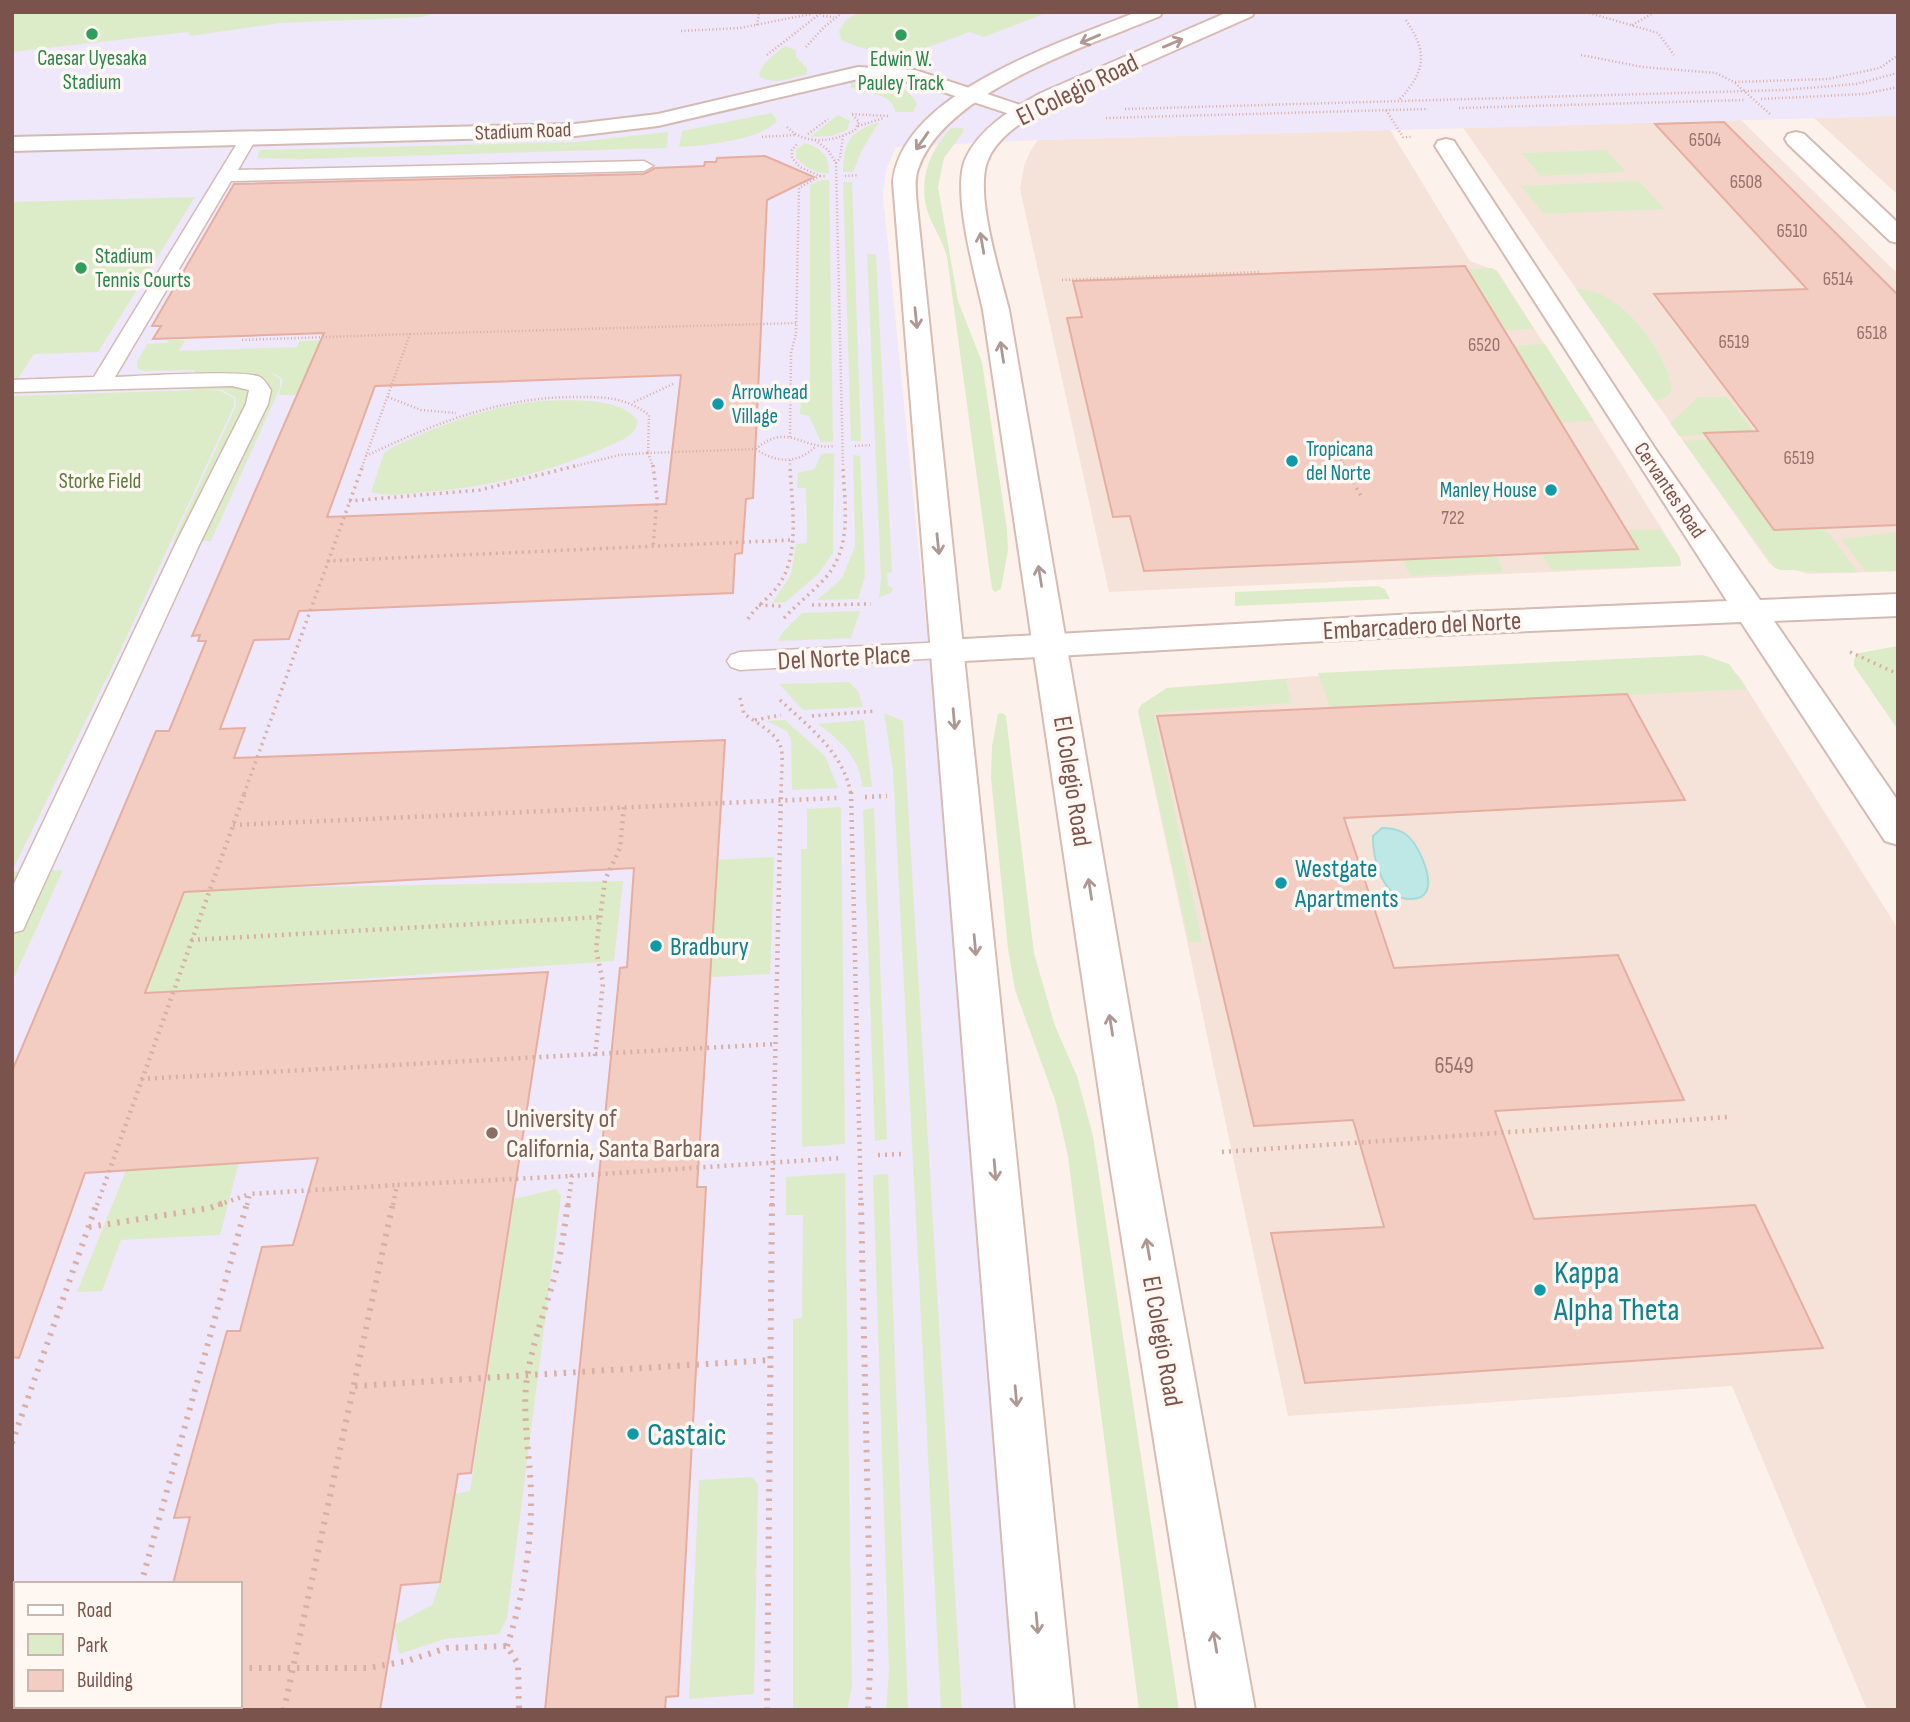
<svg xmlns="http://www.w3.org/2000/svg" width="1910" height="1722" font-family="'Sofia Sans Condensed',sans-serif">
<rect width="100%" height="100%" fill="#fdf2eb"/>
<path fill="#f5e3d9" d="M 1898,115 L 1898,195 L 1814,118 Z
M 1741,120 L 1898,274 L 1898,571 L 1808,574 L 1795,570 L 1779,570 L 1769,563 L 1463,128 Z
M 1390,130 L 1470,261 L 1497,271 L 1603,435 L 1680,558 L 1681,566 L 1109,592 L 1020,189 L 1024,166 L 1030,152 L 1038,140 Z
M 1702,659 L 1731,670 L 1739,676 L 1898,929 L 1898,1710 L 1867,1710 L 1732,1386 L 1288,1416 L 1138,711 L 1141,705 L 1167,688 L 1315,676 Z"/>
<path fill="#efe7fa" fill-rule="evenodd" d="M 12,12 L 1898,12 L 1898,116 L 1038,140 L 896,147 L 886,170 L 883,196 L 932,682 L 1021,1710 L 12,1710 ZM 16,1584 L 240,1584 L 240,1706 L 16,1706 Z"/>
<path fill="#ddecc8" d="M 12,12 L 441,12 L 421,17 L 281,23 L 190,36 L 188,32 L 12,52 Z
M 860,12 L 1049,12 L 984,37 L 969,32 C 921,51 890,62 841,40 L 839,31 L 846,20 Z
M 785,46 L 796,50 L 796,57 L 807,68 L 807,74 C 791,78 774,86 759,76 C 762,62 774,55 785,46 Z
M 867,82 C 885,83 909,85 917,104 L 913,112 L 895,112 C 892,90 865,97 851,87 L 851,83 Z
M 772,113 L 777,121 C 763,139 703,146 679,147 L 682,131 Z
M 838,115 L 850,121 L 847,130 L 831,136 L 810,137 Z
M 879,122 L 861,152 L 853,172 L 843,172 C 844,143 848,132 879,122 Z
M 951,128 L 962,128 L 964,131 L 944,158 L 938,187 L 958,301 L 982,362 L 1007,529 L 1008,550 L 1001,589 L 995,592 L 992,589 L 947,257 C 943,242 935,230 929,216 C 917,182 928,153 951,128 Z
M 668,132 L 667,148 L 302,159 L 257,158 L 260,150 L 577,142 Z
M 805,143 C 821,148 829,155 829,173 C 816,174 805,167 796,158 L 796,150 Z
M 1606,150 L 1626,172 L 1540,176 L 1522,153 Z
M 822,180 L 829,180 L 833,442 L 821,442 L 809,416 L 800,414 L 801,399 L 810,398 L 810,185 Z
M 1639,181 L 1665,209 L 1544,214 L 1521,186 Z
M 843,182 L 852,182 L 861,441 L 851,441 Z
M 195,197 L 98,352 L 34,354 L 12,388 L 12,202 Z
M 867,254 L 876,254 L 892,572 L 887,573 L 888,586 L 893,588 L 892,592 L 879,598 L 881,580 Z
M 1492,268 L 1497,271 L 1534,329 L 1498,330 L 1461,270 Z
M 1576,289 C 1619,287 1667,351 1672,390 L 1665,398 L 1655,401 Z
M 389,338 L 298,395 L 279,395 L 283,379 L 268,370 L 280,379 L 280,388 L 211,541 L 173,541 L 236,406 L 235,397 L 222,390 L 207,389 L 220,391 L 234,398 L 234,406 L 119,653 L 12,871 L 12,396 L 197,390 L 186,389 L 195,370 L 145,371 L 138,369 L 137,362 L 147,344 L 167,343 L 168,340 L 185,340 L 179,351 L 297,347 L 299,341 Z
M 1545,344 L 1594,421 L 1555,423 L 1507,346 Z
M 1698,397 L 1727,397 L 1755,433 L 1679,436 L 1670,423 Z
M 541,401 C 565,400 625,396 638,422 L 635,430 L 626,438 C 562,469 495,487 424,492 C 407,494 388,497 371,492 L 384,453 L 391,448 C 439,425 487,406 541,401 Z
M 1712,439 L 1823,526 L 1858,572 C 1837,573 1817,573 1796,570 C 1787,569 1781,572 1774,567 L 1683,441 Z
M 834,453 L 833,553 L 818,574 L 786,602 L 772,603 L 791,575 L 796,544 L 807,543 L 806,488 L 797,488 L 798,473 L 815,469 L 821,454 Z
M 853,455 L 860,456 L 865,576 L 858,599 L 817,600 L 842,578 L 855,547 Z
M 1660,529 L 1680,558 L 1681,566 L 1551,570 L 1529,532 Z
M 1898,532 L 1898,571 L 1866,572 L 1841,539 Z
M 1477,552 L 1498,558 L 1503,572 L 1410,576 L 1401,555 Z
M 1378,586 L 1385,589 L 1390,599 L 1235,606 L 1235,592 Z
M 860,611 L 851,638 L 778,641 L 782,633 L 802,613 Z
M 1898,646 L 1898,730 L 1854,666 L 1854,659 L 1859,653 Z
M 1703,655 L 1729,664 L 1747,689 L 1331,711 L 1318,673 Z
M 1286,679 L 1291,703 L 1154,713 L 1202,942 L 1189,942 L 1138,711 L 1141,705 L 1167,688 Z
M 849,682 L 858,691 L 863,707 L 803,710 L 779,684 Z
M 884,713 L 903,721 L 962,1710 L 941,1710 L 893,771 Z
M 1002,713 L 1006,716 L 1034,953 L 1055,1026 L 1077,1076 L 1093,1136 L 1179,1710 L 1139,1710 L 1068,1157 L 1056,1103 L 1015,990 L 1008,949 L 991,778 L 992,746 L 998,714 Z
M 785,720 L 825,756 L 838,788 L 792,790 L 791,740 L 787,731 L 766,721 Z
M 864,720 L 872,787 L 862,787 C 861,759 840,740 818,724 Z
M 841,807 L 845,1144 L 802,1147 L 801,849 L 807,849 L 807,809 Z
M 874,808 L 887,1139 L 875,1141 L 863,810 Z
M 205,835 L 260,888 L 623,881 L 614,961 L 219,989 L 196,1052 L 122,1054 Z
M 774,857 L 770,974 L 672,979 L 683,861 Z
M 63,870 L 12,982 L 12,875 L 14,872 Z
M 132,1156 L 239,1162 L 220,1235 L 121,1240 L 102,1291 L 77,1292 Z
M 845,1173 L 852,1686 L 847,1710 L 793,1710 L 793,1319 L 802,1318 L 803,1215 L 786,1215 L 786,1177 Z
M 888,1174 L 908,1710 L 886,1710 L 889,1671 L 873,1175 Z
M 556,1189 L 561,1196 L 507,1618 L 499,1634 L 445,1639 L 399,1654 L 394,1625 L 432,1605 L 440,1582 L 455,1494 L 470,1491 L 514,1199 Z
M 752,1477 L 758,1484 L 754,1694 L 689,1699 L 699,1480 Z"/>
<path fill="#bee8e6" stroke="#a4dad8" stroke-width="2" d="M 1382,828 C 1390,828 1397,829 1404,833 C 1417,841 1434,877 1426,892 C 1423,897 1418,899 1412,899 C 1383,901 1372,858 1373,836 Z"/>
<path fill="#f3ccc2" stroke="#e6aea1" stroke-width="2" fill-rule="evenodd" d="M 1724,122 L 1898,295 L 1898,525 L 1774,530 L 1704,433 L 1758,431 L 1654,294 L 1807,289 L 1655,124 Z
M 765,156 L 814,177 L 767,200 L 753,498 L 746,499 L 742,553 L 735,554 L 733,593 L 299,611 L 289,639 L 254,640 L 220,729 L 245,728 L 234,758 L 725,740 L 697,1187 L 706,1187 L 678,1696 L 666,1697 L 665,1710 L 545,1710 L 620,968 L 627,967 L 634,868 L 184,892 L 145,993 L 548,972 L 471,1473 L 458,1474 L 440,1582 L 401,1585 L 380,1710 L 240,1710 L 240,1584 L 173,1584 L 190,1517 L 174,1518 L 227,1331 L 240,1331 L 262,1247 L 293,1245 L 318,1158 L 85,1173 L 19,1358 L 12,1357 L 12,1071 L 156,731 L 169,731 L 206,641 L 198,641 L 200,635 L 192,636 L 324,333 L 153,339 L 161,326 L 152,326 L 234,184 L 644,174 L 655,168 L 704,166 L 705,162 L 716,162 L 717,158 ZM 681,375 L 666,504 L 327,517 L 375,386 Z
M 1465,266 L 1638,549 L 1144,571 L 1130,516 L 1113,517 L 1067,318 L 1082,317 L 1073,281 Z
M 1627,694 L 1685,800 L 1344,818 L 1394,968 L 1618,955 L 1684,1100 L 1495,1111 L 1534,1219 L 1755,1205 L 1823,1348 L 1305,1383 L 1271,1233 L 1384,1227 L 1353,1120 L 1254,1126 L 1157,716 Z"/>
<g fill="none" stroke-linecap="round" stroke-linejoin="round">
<defs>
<path id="service" d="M 249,132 L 257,137 L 238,170 L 644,161 L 653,166 L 644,171 L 231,181 L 115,377 C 139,376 245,369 260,377 C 264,379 268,386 271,390 L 268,404 L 201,541 L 27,921 L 23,930 L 12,933 L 12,888 L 177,541 L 246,404 L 249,390 L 232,386 L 14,392 L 12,380 L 94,377 L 241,137 Z
M 947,642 L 956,645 L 960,651 L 956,657 L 740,670 L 731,667 L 727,661 L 731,655 L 740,652 Z"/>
<path id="minor" d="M 1796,132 L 1804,134 L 1898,223 L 1898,243 L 1890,241 L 1788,144 L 1785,139 L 1788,134 Z
M 1446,139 L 1454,141 L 1457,146 L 1656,450 L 1760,600 L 1898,594 L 1898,616 L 1774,621 L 1898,801 L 1898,845 L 1885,841 L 1741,622 L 1416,636 L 947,662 L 935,659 L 930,651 L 935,643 L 947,640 L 1416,614 L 1727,601 L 1435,146 L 1438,141 Z"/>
<path id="tertiary" d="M 858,67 L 915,70 L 1029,108 L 1033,112 L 1029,116 L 1022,118 L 913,82 L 858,79 L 658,126 L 575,136 L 12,151 L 12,137 L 575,124 L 658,114 Z"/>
<path id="secondary" d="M 1136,12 L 1162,12 L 1160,16 C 1088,46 944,91 918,169 C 914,180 916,194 917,206 L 1074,1710 L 1016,1710 L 893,182 C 902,91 1065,42 1136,12 Z
M 1228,12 L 1254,12 L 1252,16 L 1045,108 C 1023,121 996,137 987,162 C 975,196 1000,274 1009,310 L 1155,1159 L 1255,1710 L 1197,1710 L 1109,1159 L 983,310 C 975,274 952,193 965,160 C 979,128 1012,109 1041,93 Z"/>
</defs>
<use href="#service" stroke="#d3bab2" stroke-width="3"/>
<use href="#minor" stroke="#d3bab2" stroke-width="4"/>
<use href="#tertiary" stroke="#d3bab2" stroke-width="4"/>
<use href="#secondary" stroke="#d8bbb2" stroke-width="4"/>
<path stroke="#d9aea4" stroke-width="2.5" stroke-dasharray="1 2.5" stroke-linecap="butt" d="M 1586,12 L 1658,33 L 1674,55
M 823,16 L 834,17
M 757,25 L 759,13
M 1632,25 L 1655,12
M 681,31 L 740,28 L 811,14
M 806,47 L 824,27 L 843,12
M 767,55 L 822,12
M 1581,55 L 1643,67 L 1716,73 L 1734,82 L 1828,79 L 1880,68 L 1898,55
M 1735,83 L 1770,114
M 1400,99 C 1426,71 1428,51 1405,19
M 1761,99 L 1864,94 L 1898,87
M 1459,108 L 1745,100
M 1125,109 L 1783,90 L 1856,84 L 1898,73
M 1386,110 L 1403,137 L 1411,137
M 852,114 L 888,116
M 1106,118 L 1428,109
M 858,126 L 884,118
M 787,127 C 805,146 834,142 855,130 L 859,122 L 853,115
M 808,134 L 828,119
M 762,137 L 796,135
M 815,140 L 828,150 L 836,163 L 843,467
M 836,163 L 840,158 L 843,136
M 820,176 L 827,176
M 845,176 L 859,175
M 1062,280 L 1259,272
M 410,334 L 796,323
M 242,340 L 410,334 L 362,467
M 388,397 L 421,410 L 456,413
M 634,402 L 675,383
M 790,437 L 791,353 L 796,334 L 799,188 L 820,176 L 800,167 L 792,158 L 792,150 L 798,143
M 1331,441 L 1345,467
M 855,446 L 872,445
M 756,449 C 775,463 798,464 815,447
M 366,456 C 433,424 497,398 572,397 C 601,397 625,396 649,415 L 648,453 L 619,455 L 572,467
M 790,460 L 790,467
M 653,467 L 648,453 L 756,449 C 788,421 804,451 834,446"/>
<path stroke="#d9aea4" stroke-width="3.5" stroke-dasharray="2 4.5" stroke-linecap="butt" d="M 653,465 L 657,499 L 653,547
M 1344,465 L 1361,496
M 349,501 L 480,490 L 579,465
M 327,561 L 790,540
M 759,605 L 781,606
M 812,605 L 871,604
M 784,618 C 798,603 814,591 827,576 C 853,544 844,503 843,465
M 748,619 C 757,605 772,596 780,583 C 801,551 791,501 790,465
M 1850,652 L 1898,674
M 740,698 L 744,714 C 790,744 782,741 781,794
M 780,700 C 810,728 843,752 851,794
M 812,716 L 876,711
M 755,720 L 781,715
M 244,794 L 363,465"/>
<path stroke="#d9aea4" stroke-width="4.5" stroke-dasharray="2 5" stroke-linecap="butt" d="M 851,792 L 861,1205
M 865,797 L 887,796
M 233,825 L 837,798
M 191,940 L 600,917
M 595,1056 L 603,983 L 596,949 L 605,880 L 620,848 L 624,806
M 141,1079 L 776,1044
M 1222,1152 L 1728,1117
M 878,1155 L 903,1154
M 97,1205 L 245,792
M 218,1205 L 250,1194
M 247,1205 L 250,1194 L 397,1185
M 393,1205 L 397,1185 L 572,1176
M 568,1205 L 572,1176 L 842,1158
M 772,1205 L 781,792"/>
<path stroke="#d9aea4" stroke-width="6" stroke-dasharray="2.5 7" stroke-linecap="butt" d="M 861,1203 L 871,1651 L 868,1710
M 89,1227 L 210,1208 L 223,1203
M 355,1386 L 771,1360
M 12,1443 L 97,1203
M 141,1584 L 247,1203
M 507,1646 C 523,1598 532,1544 531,1493 C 530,1457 523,1422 526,1386 C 530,1350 543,1317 553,1282 C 561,1257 564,1230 568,1203
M 12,1654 L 16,1654
M 240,1668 L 368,1668 L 407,1661 L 447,1648 L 507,1646 L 518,1664 L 519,1710
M 284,1710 L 393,1203
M 767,1710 L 772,1203"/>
<use href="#service" fill="#fff" fill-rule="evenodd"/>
<use href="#minor" fill="#fff" fill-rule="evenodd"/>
<use href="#tertiary" fill="#fff" fill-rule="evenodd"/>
<use href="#secondary" fill="#fff" fill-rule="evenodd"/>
</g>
<defs><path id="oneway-shaft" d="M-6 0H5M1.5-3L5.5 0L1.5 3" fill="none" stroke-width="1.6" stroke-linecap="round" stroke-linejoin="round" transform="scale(1.75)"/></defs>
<g stroke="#af9894">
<use href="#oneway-shaft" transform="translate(1090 39) rotate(157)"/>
<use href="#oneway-shaft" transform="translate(1173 43) rotate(-23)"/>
<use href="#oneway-shaft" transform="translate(922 141) rotate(125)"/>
<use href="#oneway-shaft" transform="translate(982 243) rotate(-100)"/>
<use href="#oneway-shaft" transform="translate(916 318) rotate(84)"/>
<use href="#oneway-shaft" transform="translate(1002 352) rotate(-99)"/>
<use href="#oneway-shaft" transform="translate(938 544) rotate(84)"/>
<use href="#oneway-shaft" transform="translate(1040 576) rotate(-99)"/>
<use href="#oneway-shaft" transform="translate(954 719) rotate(85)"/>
<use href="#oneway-shaft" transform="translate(1090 889) rotate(-99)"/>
<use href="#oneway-shaft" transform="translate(975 945) rotate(85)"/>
<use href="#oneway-shaft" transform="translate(1111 1025) rotate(-99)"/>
<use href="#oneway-shaft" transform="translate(995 1170) rotate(85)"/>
<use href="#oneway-shaft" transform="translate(1148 1249) rotate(-100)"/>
<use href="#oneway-shaft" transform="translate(1016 1396) rotate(85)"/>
<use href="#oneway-shaft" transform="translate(1037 1623) rotate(85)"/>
<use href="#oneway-shaft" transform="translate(1215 1642) rotate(-100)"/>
</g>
<g fill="#2e9e5b" stroke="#fff7f2" stroke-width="2.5">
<circle cx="92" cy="34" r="7"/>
<circle cx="901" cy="35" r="7"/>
<circle cx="81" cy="268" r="7"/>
</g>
<g fill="#0f9aa8" stroke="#fff7f2" stroke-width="2.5">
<circle cx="718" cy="404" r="7"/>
<circle cx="1292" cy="461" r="7"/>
<circle cx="1551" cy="490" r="7"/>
<circle cx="1281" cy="883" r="7"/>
<circle cx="656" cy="946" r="7"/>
<circle cx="1540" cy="1290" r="7"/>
<circle cx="633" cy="1434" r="7"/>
</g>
<circle fill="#8d6e63" stroke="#fff7f2" stroke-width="2.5" cx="492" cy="1133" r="7"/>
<g text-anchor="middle" stroke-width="7" stroke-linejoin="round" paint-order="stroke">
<g font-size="19" fill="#98726a">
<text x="1705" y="146">6504</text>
<text x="1746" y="188">6508</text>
<text x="1792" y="237">6510</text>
<text x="1838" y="285">6514</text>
<text x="1872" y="339">6518</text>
<text x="1734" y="348">6519</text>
<text x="1484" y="351">6520</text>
<text x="1799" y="464">6519</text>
<text x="1453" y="524">722</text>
</g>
<g font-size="21" fill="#27864d" stroke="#fff7f2">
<text x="92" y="65">Caesar Uyesaka<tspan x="92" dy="24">Stadium</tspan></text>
<text x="901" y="66">Edwin W.<tspan x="901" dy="24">Pauley Track</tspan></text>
<text x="95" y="263" text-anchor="start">Stadium<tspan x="95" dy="24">Tennis Courts</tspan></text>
</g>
<g font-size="21" fill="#7a544c" stroke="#fff7f2">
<text transform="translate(523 131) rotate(-2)" y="7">Stadium Road</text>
<text transform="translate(1670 490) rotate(56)" y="7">Cervantes Road</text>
</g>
<g font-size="21" fill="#0d838f" stroke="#fff7f2" text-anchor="start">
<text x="732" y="399">Arrowhead<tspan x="732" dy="24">Village</tspan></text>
<text x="1306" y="456">Tropicana<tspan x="1306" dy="24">del Norte</tspan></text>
<text x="1537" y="497" text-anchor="end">Manley House</text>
</g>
<g font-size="21" fill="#5d7a41" stroke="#fff7f2">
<text x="100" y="488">Storke Field</text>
</g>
<g font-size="23" fill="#98726a">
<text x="1454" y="1073">6549</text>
</g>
<g font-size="26" fill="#7a544c" stroke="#fff7f2">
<text transform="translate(1077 89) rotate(-26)" y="9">El Colegio Road</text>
<text transform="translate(1422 625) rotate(-3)" y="9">Embarcadero del Norte</text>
<text transform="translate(844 657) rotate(-3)" y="9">Del Norte Place</text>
<text transform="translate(1073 781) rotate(81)" y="9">El Colegio Road</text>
<text transform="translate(1163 1341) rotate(80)" y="9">El Colegio Road</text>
</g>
<g font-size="26" fill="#0d838f" stroke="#fff7f2" text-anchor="start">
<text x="1295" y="877">Westgate<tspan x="1295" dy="30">Apartments</tspan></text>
<text x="670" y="955">Bradbury</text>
</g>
<g font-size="26" fill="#785e54" stroke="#fff7f2" text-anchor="start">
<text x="506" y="1127">University of<tspan x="506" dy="30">California, Santa Barbara</tspan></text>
</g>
<g font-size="32" fill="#0d838f" stroke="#fff7f2" text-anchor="start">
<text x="1554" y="1283">Kappa<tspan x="1554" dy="37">Alpha Theta</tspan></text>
<text x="647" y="1445">Castaic</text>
</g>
</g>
<rect width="1910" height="1722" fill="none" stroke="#7a544c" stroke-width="28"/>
<rect x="14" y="1582" width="228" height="126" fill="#fff7f2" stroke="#cab6b0" stroke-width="2"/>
<rect x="28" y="1605" width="35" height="10" fill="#ffffff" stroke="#cab6b0" stroke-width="2"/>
<text x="77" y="1617" font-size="21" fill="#7a544c">Road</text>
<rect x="28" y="1634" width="35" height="21" fill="#ddecc8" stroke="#cab6b0" stroke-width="2"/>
<text x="77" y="1652" font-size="21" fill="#7a544c">Park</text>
<rect x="28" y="1670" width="35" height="21" fill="#f3ccc2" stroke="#cab6b0" stroke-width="2"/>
<text x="77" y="1687" font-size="21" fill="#7a544c">Building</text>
</svg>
